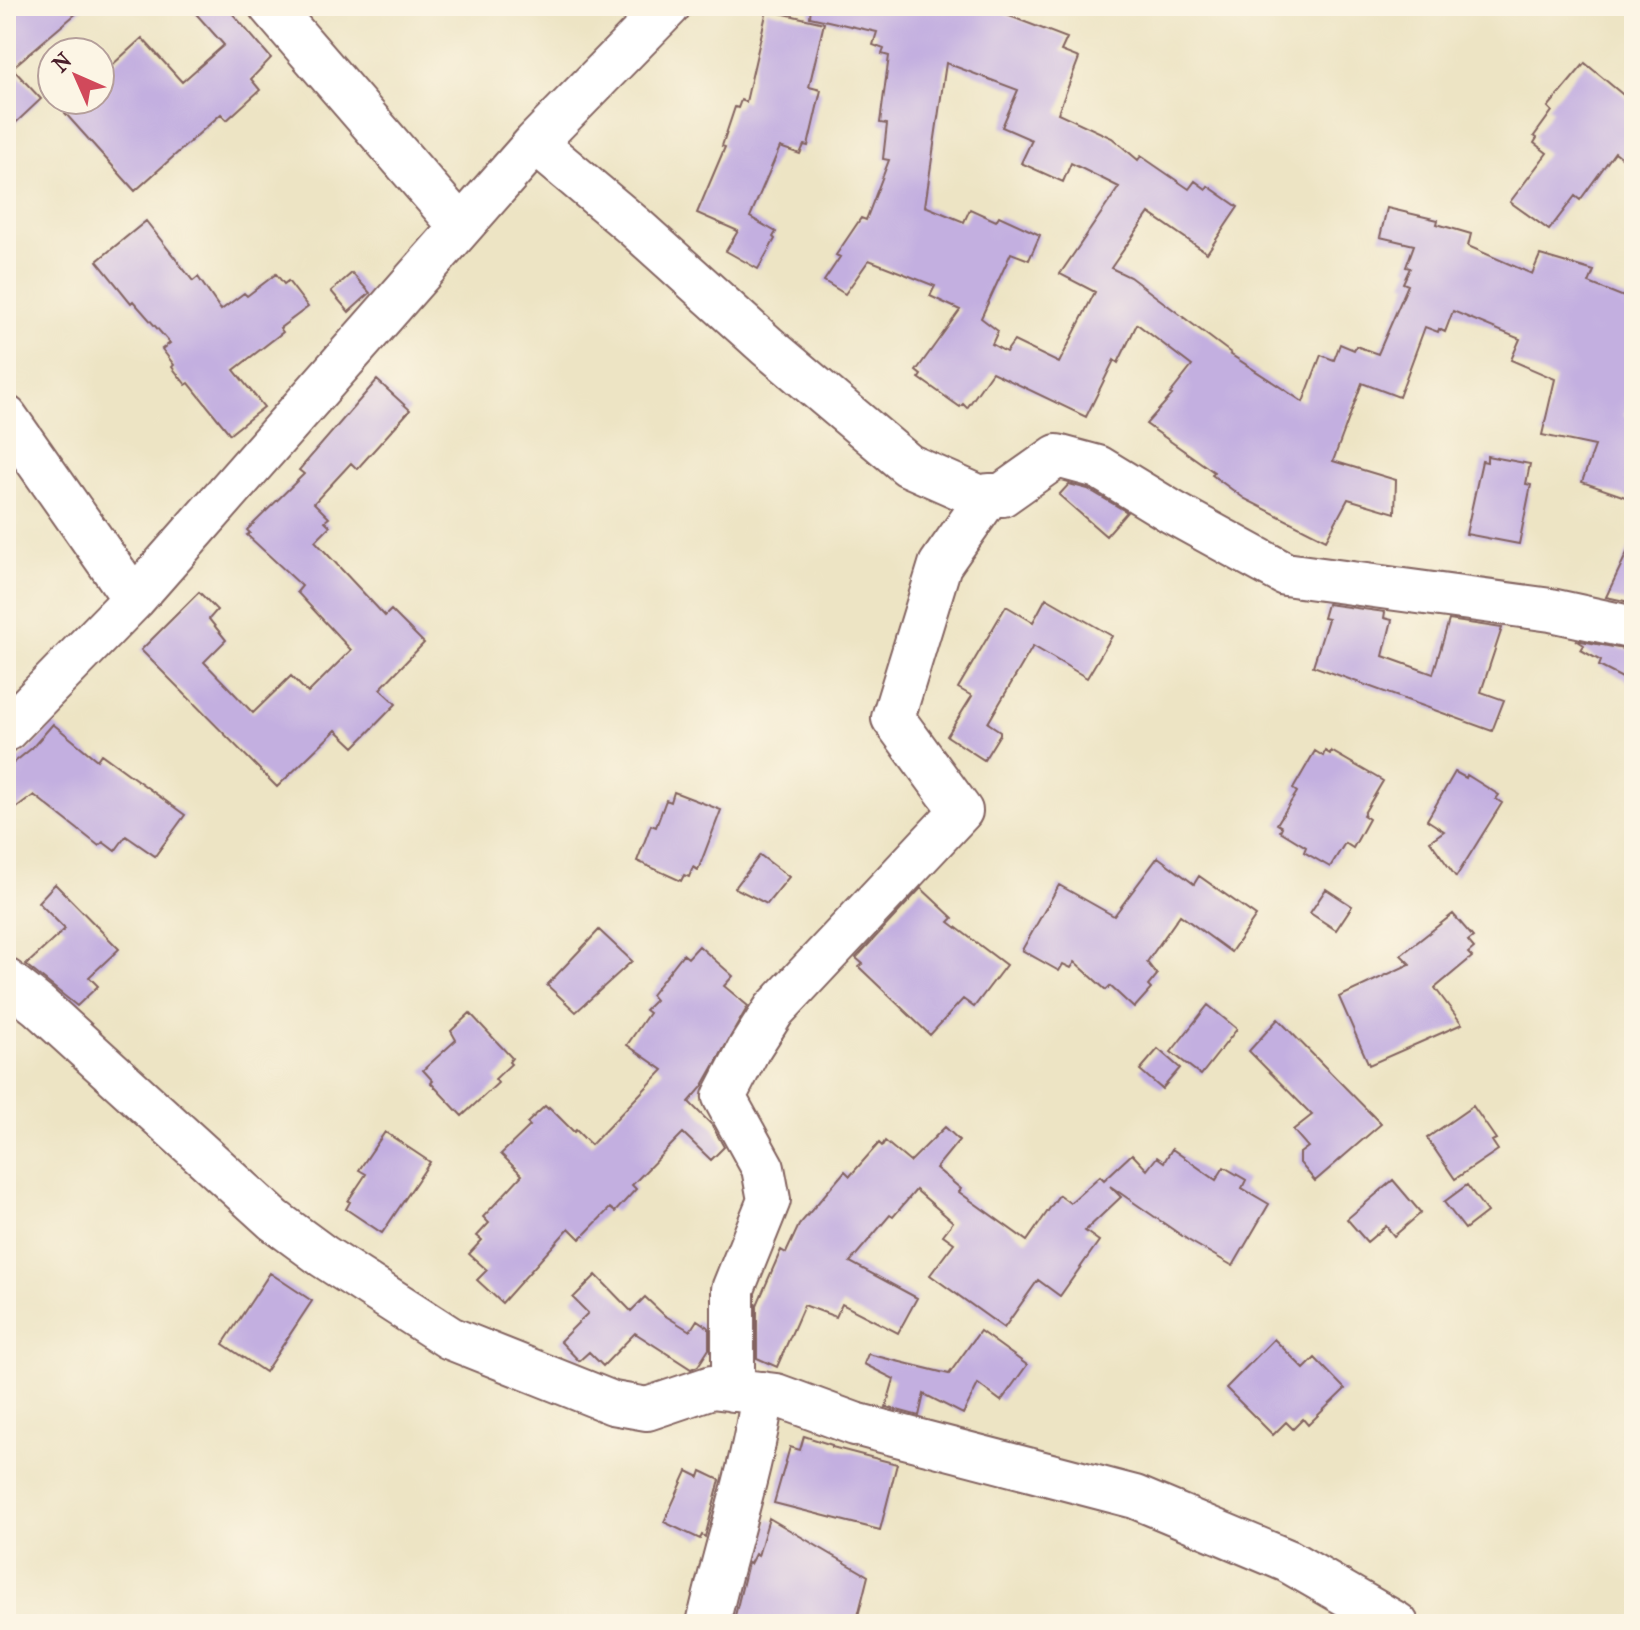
<svg xmlns="http://www.w3.org/2000/svg" width="1640" height="1630" font-family="'IM FELL French Canon',serif">
<rect width="100%" height="100%" fill="#fcf5e5"/>
<filter id="ink" filterUnits="userSpaceOnUse"><feTurbulence type="fractalNoise" baseFrequency=".0125" numOctaves="2"/><feDisplacementMap in="SourceGraphic" scale="16" xChannelSelector="R" yChannelSelector="G"/><feConvolveMatrix kernelMatrix="1 2 1 2 8 2 1 2 1" color-interpolation-filters="sRGB"/></filter>
<filter id="wash" filterUnits="userSpaceOnUse"><feTurbulence type="fractalNoise" baseFrequency=".006" numOctaves="4" result="noise"/><feDisplacementMap in="SourceGraphic" scale="32" xChannelSelector="R" yChannelSelector="G"/><feGaussianBlur stdDeviation="1.8" result="paint"/><feColorMatrix in="noise" values="0 0 0 0 0 0 0 0 0 0 0 0 0 0 0 0 0 1.4 0 .05"/><feComposite in="paint" operator="in"/></filter>
<g filter="url(#wash)">
<rect width="100%" height="100%" fill="#ede4c4"/>
<g id="blocks">
<path fill="#c3afe0" fill-rule="evenodd" d="M 6,6 L 85,6 L 12,68 L 41,99 L 6,132 Z
M 189,6 L 226,6 L 271,58 L 251,79 L 260,90 L 227,120 L 221,114 L 135,191 L 65,113 L 79,100 L 100,100 L 100,76 L 142,38 L 182,82 L 224,45 Z
M 811,6 L 1008,6 L 1004,14 L 1067,38 L 1061,51 L 1079,58 L 1058,113 L 1112,138 L 1138,160 L 1141,156 L 1189,189 L 1195,181 L 1206,189 L 1208,186 L 1238,207 L 1207,253 L 1149,213 L 1111,268 L 1130,277 L 1231,353 L 1230,354 L 1303,402 L 1321,355 L 1334,360 L 1340,344 L 1354,350 L 1356,346 L 1378,354 L 1408,285 L 1403,283 L 1410,268 L 1406,267 L 1414,245 L 1380,237 L 1387,208 L 1438,220 L 1437,224 L 1471,234 L 1468,246 L 1532,274 L 1540,255 L 1594,271 L 1589,283 L 1634,301 L 1634,386 L 1624,416 L 1634,419 L 1634,500 L 1582,482 L 1595,446 L 1542,435 L 1555,379 L 1511,360 L 1520,339 L 1453,311 L 1445,332 L 1439,329 L 1438,332 L 1425,327 L 1399,397 L 1362,383 L 1333,461 L 1396,480 L 1395,513 L 1348,499 L 1326,540 L 1245,499 L 1212,475 L 1214,472 L 1146,424 L 1172,395 L 1170,394 L 1192,366 L 1137,324 L 1118,363 L 1114,360 L 1086,417 L 992,372 L 967,408 L 963,404 L 960,407 L 919,378 L 921,375 L 916,371 L 960,310 L 930,296 L 935,286 L 869,260 L 845,294 L 824,281 L 840,257 L 836,255 L 861,218 L 866,220 L 889,160 L 883,159 L 887,124 L 880,123 L 889,56 L 882,54 L 884,49 L 873,45 L 877,32 L 810,17 ZM 946,63 L 1018,90 L 1002,127 L 1032,140 L 1021,163 L 1063,182 L 1071,163 L 1119,187 L 1060,274 L 1095,292 L 1059,363 L 1014,341 L 1006,352 L 992,344 L 998,331 L 981,318 L 1011,253 L 1029,260 L 1040,235 L 999,216 L 996,221 L 970,209 L 964,222 L 925,206 Z
M 767,10 L 824,23 L 809,87 L 821,90 L 808,146 L 804,145 L 800,154 L 780,147 L 750,217 L 776,232 L 773,237 L 775,239 L 758,269 L 726,251 L 738,231 L 697,213 L 725,147 L 722,146 L 735,107 L 738,108 L 741,100 L 746,102 Z
M 1585,63 L 1634,104 L 1634,167 L 1615,152 L 1580,200 L 1575,196 L 1549,230 L 1510,202 L 1547,153 L 1534,143 L 1537,138 L 1534,136 L 1552,111 L 1548,107 Z
M 146,221 L 193,281 L 198,277 L 221,310 L 244,293 L 247,296 L 276,274 L 284,284 L 288,281 L 308,307 L 280,328 L 283,332 L 234,370 L 264,407 L 230,434 L 189,383 L 186,385 L 172,367 L 174,365 L 162,349 L 170,343 L 133,301 L 131,303 L 97,261 Z
M 352,273 L 370,293 L 349,312 L 331,291 Z
M 377,380 L 410,410 L 357,469 L 351,463 L 314,503 L 329,518 L 325,521 L 330,526 L 315,541 L 385,616 L 391,610 L 424,643 L 380,689 L 396,704 L 354,747 L 336,730 L 277,787 L 141,650 L 199,592 L 217,610 L 209,619 L 226,640 L 204,662 L 253,713 L 291,676 L 308,693 L 351,650 L 297,592 L 302,586 L 247,535 L 250,533 L 247,530 L 304,474 L 299,470 Z
M 1487,456 L 1530,464 L 1526,484 L 1531,485 L 1519,544 L 1466,534 L 1482,461 L 1487,462 Z
M 1069,484 L 1088,489 L 1127,512 L 1106,536 L 1059,495 Z
M 1634,538 L 1634,603 L 1606,597 Z
M 1046,598 L 1112,636 L 1087,678 L 1033,646 L 988,723 L 1000,731 L 1000,734 L 984,760 L 947,736 L 972,696 L 958,688 L 1006,606 L 1033,622 Z
M 1327,604 L 1385,612 L 1384,618 L 1392,620 L 1383,656 L 1433,674 L 1449,620 L 1502,628 L 1481,692 L 1504,700 L 1492,731 L 1313,666 L 1328,619 L 1323,618 Z
M 1576,640 L 1634,651 L 1634,684 L 1599,666 L 1601,661 L 1581,650 L 1584,645 Z
M 53,724 L 97,760 L 101,754 L 185,815 L 155,856 L 126,836 L 115,851 L 103,842 L 99,846 L 34,795 L 6,816 L 6,769 L 32,748 Z
M 1315,751 L 1323,756 L 1325,751 L 1330,754 L 1331,751 L 1383,781 L 1363,815 L 1369,819 L 1353,848 L 1345,843 L 1330,867 L 1304,852 L 1306,847 L 1280,831 L 1282,827 L 1277,824 L 1297,792 L 1293,789 Z
M 1455,772 L 1466,778 L 1467,775 L 1499,795 L 1496,799 L 1502,803 L 1456,877 L 1430,841 L 1444,831 L 1427,820 Z
M 674,792 L 721,810 L 698,870 L 693,867 L 689,877 L 684,875 L 681,881 L 637,861 L 651,825 L 656,827 L 666,800 L 671,802 Z
M 760,855 L 789,877 L 767,904 L 735,888 Z
M 1158,857 L 1194,884 L 1199,876 L 1256,916 L 1231,952 L 1180,915 L 1147,962 L 1157,975 L 1148,986 L 1151,989 L 1134,1008 L 1110,986 L 1106,990 L 1075,962 L 1071,968 L 1063,964 L 1059,971 L 1022,950 L 1059,885 L 1114,916 Z
M 55,884 L 119,949 L 89,977 L 98,986 L 77,1006 L 26,965 L 65,929 L 38,902 Z
M 921,888 L 953,918 L 949,922 L 1006,965 L 974,1007 L 963,999 L 930,1035 L 859,967 L 863,964 L 856,958 Z
M 1326,889 L 1352,906 L 1336,930 L 1310,913 Z
M 1453,914 L 1473,937 L 1468,941 L 1474,948 L 1468,953 L 1472,957 L 1435,988 L 1462,1024 L 1369,1065 L 1339,997 L 1410,964 L 1401,955 Z
M 599,930 L 632,961 L 576,1012 L 547,985 Z
M 699,946 L 733,976 L 724,986 L 748,1006 L 702,1087 L 689,1102 L 712,1125 L 724,1147 L 711,1160 L 683,1133 L 632,1185 L 636,1189 L 615,1212 L 610,1208 L 580,1239 L 569,1228 L 502,1303 L 477,1280 L 487,1270 L 469,1254 L 482,1240 L 477,1236 L 489,1223 L 483,1217 L 522,1175 L 501,1154 L 530,1126 L 527,1123 L 545,1106 L 548,1109 L 549,1107 L 574,1132 L 576,1130 L 591,1145 L 663,1070 L 627,1045 L 649,1013 L 645,1010 L 655,1000 L 651,995 L 683,954 L 688,958 Z
M 1208,1005 L 1237,1029 L 1201,1075 L 1171,1052 Z
M 470,1013 L 512,1058 L 509,1062 L 511,1064 L 495,1079 L 498,1083 L 462,1116 L 431,1083 L 433,1081 L 423,1070 L 456,1040 L 451,1031 Z
M 1278,1019 L 1381,1124 L 1315,1181 L 1300,1163 L 1300,1153 L 1308,1147 L 1293,1130 L 1312,1115 L 1249,1051 Z
M 1158,1049 L 1180,1068 L 1162,1089 L 1140,1070 Z
M 1473,1106 L 1496,1139 L 1492,1141 L 1498,1150 L 1455,1179 L 1427,1138 Z
M 945,1127 L 959,1140 L 936,1168 L 961,1189 L 959,1192 L 1027,1241 L 1059,1195 L 1070,1203 L 1100,1176 L 1104,1180 L 1132,1154 L 1147,1170 L 1157,1157 L 1164,1162 L 1172,1149 L 1216,1180 L 1224,1167 L 1246,1180 L 1242,1188 L 1269,1204 L 1233,1266 L 1188,1240 L 1110,1186 L 1121,1197 L 1085,1231 L 1099,1241 L 1060,1296 L 1038,1280 L 1004,1328 L 930,1275 L 954,1243 L 943,1235 L 953,1222 L 916,1190 L 893,1217 L 890,1215 L 850,1262 L 917,1298 L 898,1333 L 842,1304 L 836,1317 L 804,1305 L 777,1367 L 757,1358 L 757,1305 L 781,1250 L 786,1253 L 799,1225 L 845,1171 L 850,1176 L 879,1143 L 882,1146 L 885,1141 L 910,1162 Z
M 385,1132 L 430,1162 L 382,1233 L 346,1209 L 350,1202 L 348,1201 L 366,1174 L 359,1170 Z
M 1393,1180 L 1421,1213 L 1394,1236 L 1386,1226 L 1367,1242 L 1347,1219 Z
M 1467,1185 L 1487,1212 L 1465,1229 L 1444,1202 Z
M 270,1273 L 312,1301 L 265,1372 L 223,1344 Z
M 596,1275 L 631,1311 L 645,1297 L 664,1315 L 690,1331 L 697,1320 L 709,1328 L 709,1349 L 698,1366 L 691,1369 L 635,1333 L 603,1366 L 589,1352 L 579,1361 L 560,1341 L 588,1313 L 573,1298 Z
M 980,1331 L 1027,1365 L 1001,1401 L 978,1384 L 963,1414 L 924,1394 L 919,1416 L 886,1407 L 894,1379 L 864,1364 L 868,1354 L 949,1374 Z
M 1274,1339 L 1304,1369 L 1315,1358 L 1345,1389 L 1308,1425 L 1303,1419 L 1293,1429 L 1286,1422 L 1273,1435 L 1226,1388 Z
M 804,1436 L 832,1445 L 832,1447 L 897,1464 L 880,1530 L 774,1503 L 790,1447 L 800,1450 Z
M 687,1471 L 699,1477 L 701,1471 L 720,1480 L 705,1537 L 702,1535 L 700,1539 L 664,1522 Z
M 769,1518 L 868,1576 L 856,1624 L 733,1624 L 748,1563 L 750,1564 L 755,1554 L 758,1556 Z"/>
</g>
</g>
<g filter="url(#ink)">
<use href="#blocks" fill-opacity="0" stroke="#836461" stroke-width="2"/>
<g fill="none" stroke-linecap="round" stroke-linejoin="round">
<defs>
<path id="minor" d="M 270,6 L 461,227
M 535,143 L 635,227 L 767,346 L 908,465 L 985,499
M 6,417 L 134,599
M 6,730 L 134,599 L 535,143 L 669,6
M 6,980 L 39,1006 L 274,1220 L 323,1256 L 450,1338 L 613,1403 L 647,1409 L 712,1387 L 776,1395 L 855,1424 L 1135,1497 L 1288,1561 L 1397,1624
M 733,1390 L 733,1289 L 769,1200 L 763,1168 L 724,1097 L 749,1049 L 774,1010 L 961,811 L 893,718 L 940,565 L 989,495 L 1002,495 L 1057,456 L 1098,467 L 1172,512 L 1285,574 L 1551,610 L 1634,628
M 708,1624 C 725,1547 752,1471 763,1393"/>
</defs>
<use href="#minor" stroke="#836461" stroke-width="46"/>
<use href="#minor" stroke="#fff" stroke-width="42"/>
</g>
</g>
<rect width="1640" height="1630" fill="none" stroke="#fcf5e5" stroke-width="32"/>
<g transform="translate(76 76) rotate(315)"><circle r="38" fill="#fcf5e5" stroke="#b59f9b" stroke-width="2"/>
<path d="M0-6L14 30L0 20L-14 30Z" fill="#d1495b"/>
<text y="-12" font-size="22" font-weight="bold" text-anchor="middle" fill="#4a1f2b">N</text>
</g>
</svg>
